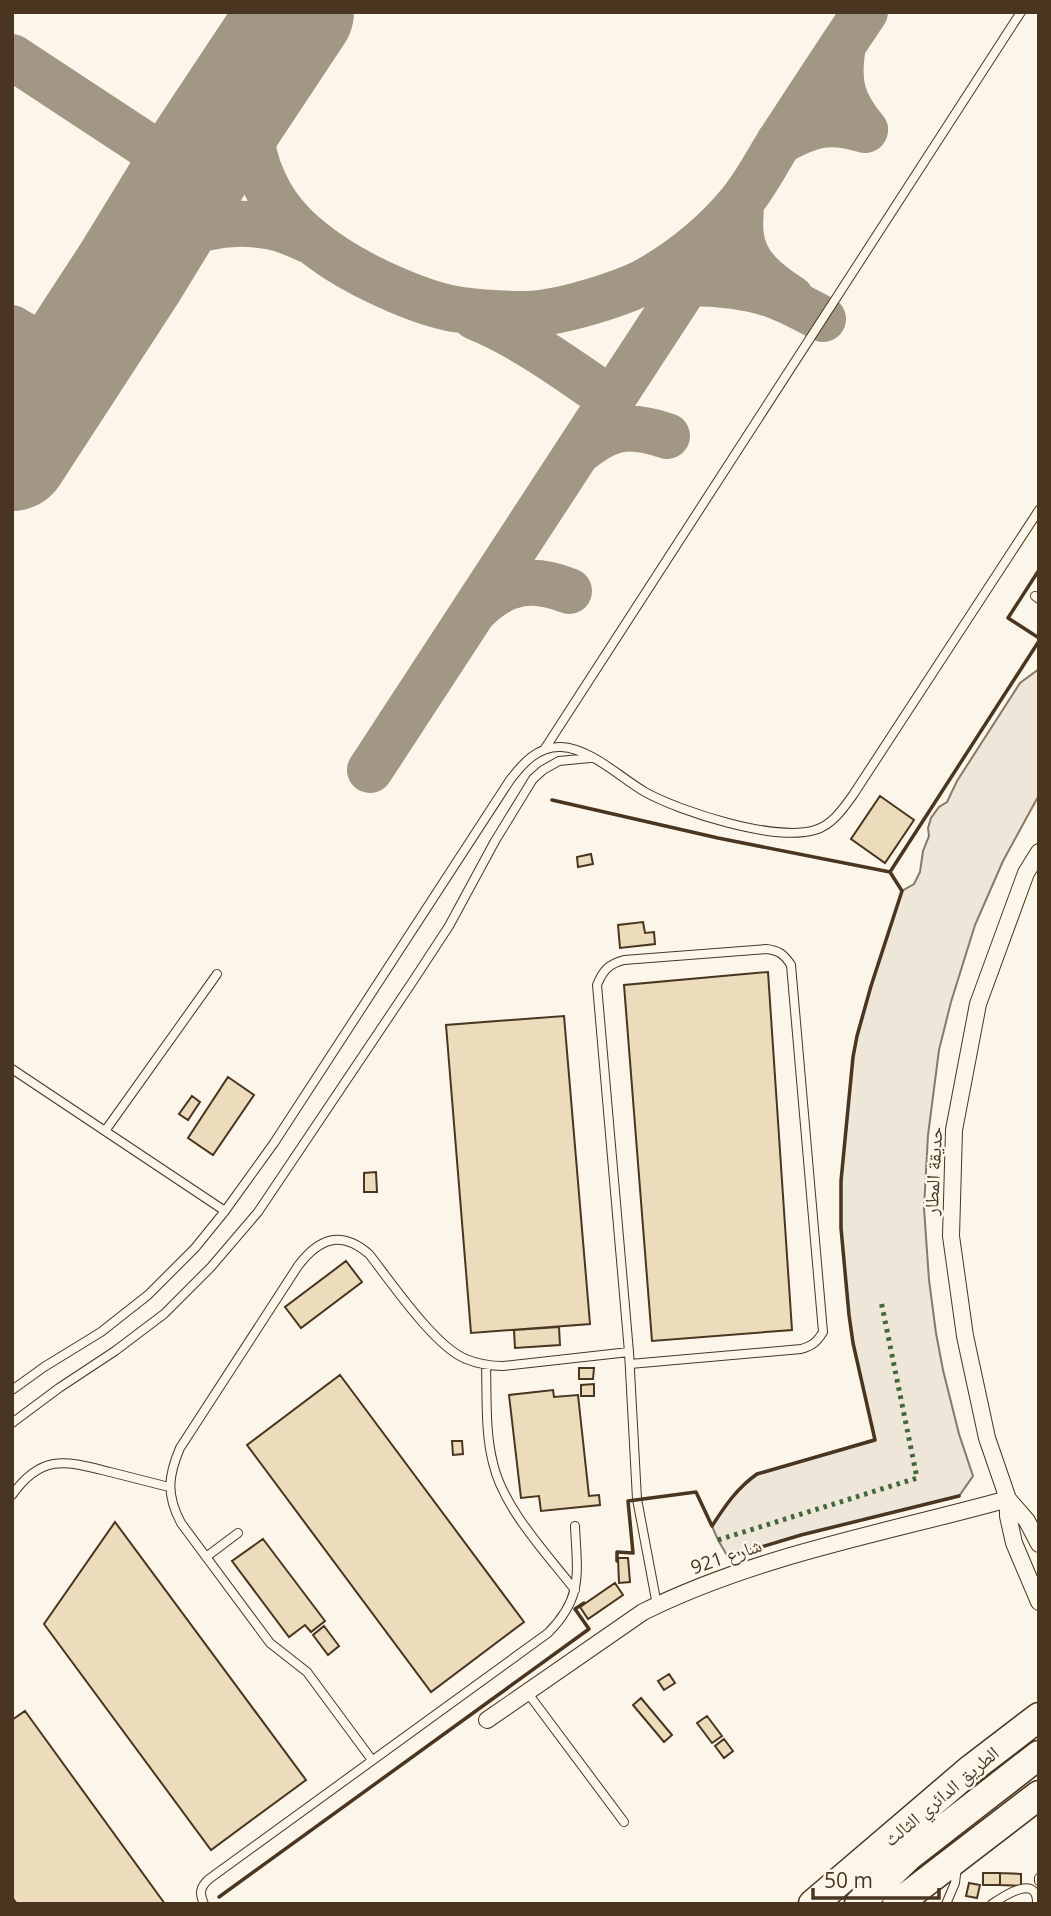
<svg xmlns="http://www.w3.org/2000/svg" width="1051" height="1916" font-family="'Open Sans','Noto Naskh Arabic',sans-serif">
<rect width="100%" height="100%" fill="#fbf6e9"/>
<path fill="#ede6d9" stroke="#887966" stroke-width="2" d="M 1039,669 L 1039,795 L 1003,861 L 975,925 L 951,1002 L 939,1050 L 928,1135 L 924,1208 L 929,1280 L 936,1333 L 943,1370 L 959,1434 L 973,1476 L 959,1496 L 801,1535 L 728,1557 L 718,1540 L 712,1526 C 725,1506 737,1488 757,1474 L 875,1439 L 853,1343 L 849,1315 L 841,1228 L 841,1181 L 853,1057 L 857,1036 L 871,986 L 902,891 L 914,884 L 920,872 L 923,851 L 929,836 L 928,828 L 931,818 L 939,807 L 947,802 L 957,781 L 1020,683 Z"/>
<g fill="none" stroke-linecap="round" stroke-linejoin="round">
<path stroke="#a29684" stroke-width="46" d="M 12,57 L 158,153 C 186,165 199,155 217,133
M 260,68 C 250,110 245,141 264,182 C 279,216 305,238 335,258 C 366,278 425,306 462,310 C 482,313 504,314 525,314 C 548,314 581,305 603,298 C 621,292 639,286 656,275 C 687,256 717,231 740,203 C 756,184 767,161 780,141 C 808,98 836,55 865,12
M 779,142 C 811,124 829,119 865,130 C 841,101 837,82 843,45
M 158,153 C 179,171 174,193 164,216
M 741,203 C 741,213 739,225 741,236 C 744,265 768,283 791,298
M 129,274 C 135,268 142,261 149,255 C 181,229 226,219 267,226 C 282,228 295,234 308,240
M 663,284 C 700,282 738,283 773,295 C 790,301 806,310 823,319
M 475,317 C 524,337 568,370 612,400
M 12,328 C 46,350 70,355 98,321
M 25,336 C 47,363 51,383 38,415
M 578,452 C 610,426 628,423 667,436
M 476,609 C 504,581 532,576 569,591
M 370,770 L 710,249"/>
<path stroke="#a29684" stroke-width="114" d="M 12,454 L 129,274 L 197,163 L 297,12"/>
</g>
<path fill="#ecdcbc" stroke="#4a3520" stroke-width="2" d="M 880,796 L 914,820 L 885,863 L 851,839 Z
M 591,854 L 593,864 L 578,867 L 577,857 Z
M 643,922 L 645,933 L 654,932 L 655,944 L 620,948 L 618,925 Z
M 768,972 L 792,1330 L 652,1341 L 624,985 Z
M 564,1016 L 590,1324 L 471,1333 L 446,1025 Z
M 228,1077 L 254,1095 L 213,1155 L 188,1138 Z
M 192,1096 L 200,1102 L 188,1120 L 179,1114 Z
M 376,1172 L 377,1192 L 364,1192 L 364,1173 Z
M 346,1261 L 362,1282 L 301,1328 L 285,1307 Z
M 559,1327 L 560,1345 L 515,1348 L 514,1330 Z
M 579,1368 L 594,1368 L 593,1379 L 579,1379 Z
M 340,1375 L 524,1622 L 431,1692 L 247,1445 Z
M 594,1384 L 594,1396 L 581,1396 L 581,1385 Z
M 553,1390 L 554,1397 L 578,1395 L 589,1496 L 599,1495 L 600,1505 L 541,1511 L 539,1496 L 521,1498 L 509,1395 Z
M 452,1441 L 462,1441 L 463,1454 L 453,1455 Z
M 115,1522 L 306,1780 L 211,1850 L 44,1624 Z
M 263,1539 L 325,1621 L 311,1632 L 305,1625 L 289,1637 L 232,1561 Z
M 618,1558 L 628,1558 L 630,1582 L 619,1583 Z
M 615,1583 L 623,1595 L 588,1619 L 580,1607 Z
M 324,1626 L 339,1646 L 328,1655 L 313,1635 Z
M 669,1674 L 675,1683 L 664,1690 L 658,1681 Z
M 641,1698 L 672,1735 L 664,1742 L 633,1705 Z
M 25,1711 L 165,1904 L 17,1904 L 12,1897 L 12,1720 Z
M 707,1716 L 722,1736 L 712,1743 L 697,1723 Z
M 724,1739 L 733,1751 L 724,1758 L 715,1746 Z
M 983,1873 L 1000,1873 L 1000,1885 L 983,1885 Z
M 1000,1873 L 1021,1874 L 1021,1886 L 1000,1885 Z
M 969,1883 L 980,1885 L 977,1898 L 966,1896 Z"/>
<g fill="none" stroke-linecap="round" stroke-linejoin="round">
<defs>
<path id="lane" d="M 1035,596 L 1039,599
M 544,750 L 1021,12
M 12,1069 L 225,1211
M 105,1131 L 217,974
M 630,1364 L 801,1349 C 812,1346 817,1342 823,1332 L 791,965 C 784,954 778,950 766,949 L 624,960 C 609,964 603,970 597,985 L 629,1352 L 637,1499 L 657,1605
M 486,1365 C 487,1397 485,1432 493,1463 C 503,1508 547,1554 575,1590
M 12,1390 L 44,1367 L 101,1332 L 148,1295 L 195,1248 L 225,1211 L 274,1143 L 510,780 C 523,763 538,746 561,747 C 590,748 621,778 645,792 C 681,812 775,842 815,830 C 832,825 843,809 853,795 L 1039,510
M 12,1423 L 59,1388 L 115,1351 L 164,1314 L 211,1267 L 258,1212 L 413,981 L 449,926 L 495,841 L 533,779 L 543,770 L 559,761 L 590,758
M 12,1495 C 42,1453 66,1461 110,1472 C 130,1477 150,1482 169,1487
M 206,1557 L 238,1533
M 527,1692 L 624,1822
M 372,1760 L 307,1672 L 270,1643 L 181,1523 C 166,1495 168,1476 180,1448 L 298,1266 C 319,1238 341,1230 369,1254 C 391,1282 435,1347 466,1359 C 478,1364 490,1366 503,1366 L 629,1352
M 1039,1878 L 1039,1881
M 204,1904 C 199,1893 200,1887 209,1879 L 548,1633 C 584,1597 577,1572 575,1526
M 946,1904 L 955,1883 L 957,1866
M 992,1904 C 1004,1896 1038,1873 1037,1904"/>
<path id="street" d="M 1039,852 L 1026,873 L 978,1004 L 954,1130 L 951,1236 L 965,1336 L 987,1438 L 1008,1499 L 1008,1516 L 1014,1543 L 1039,1602
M 1008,1499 L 1027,1521 L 1039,1544
M 487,1720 L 643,1612 C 757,1555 886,1533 1008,1499"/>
<path id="highway" d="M 813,1904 L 971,1769 L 1039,1717
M 859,1904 L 909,1856 L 1039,1755
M 897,1904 L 1039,1795"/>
</defs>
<use href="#lane" stroke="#4a3520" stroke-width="10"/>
<use href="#street" stroke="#4a3520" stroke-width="18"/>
<use href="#highway" stroke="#4a3520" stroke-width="31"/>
<use href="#lane" stroke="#fbf6e9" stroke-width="8"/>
<use href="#street" stroke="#fbf6e9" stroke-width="16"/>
<use href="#highway" stroke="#fbf6e9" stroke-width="28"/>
<path stroke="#436837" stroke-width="5" stroke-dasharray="3.5 5" stroke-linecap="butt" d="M 718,1540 L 917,1478 L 881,1301"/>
<path stroke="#4a3520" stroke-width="3.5" d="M 1039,570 L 1008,618 L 1039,638
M 552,800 L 718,838 L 890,872 L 902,891 L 871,986 L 857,1036 L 853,1057 L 841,1181 L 841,1228 L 849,1315 L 853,1343 L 875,1440 L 757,1474 C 737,1488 725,1506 712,1526 L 696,1492 L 628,1501 L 633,1553 L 617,1552 L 617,1561
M 890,872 L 1039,641
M 728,1557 L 801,1535 L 959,1496
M 219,1897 L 589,1629 L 575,1609 L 584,1603"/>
</g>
<g text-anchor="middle" stroke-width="5" stroke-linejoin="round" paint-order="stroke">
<g font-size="19" fill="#4a3520" stroke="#fbf6e9">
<text transform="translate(933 1171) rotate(-87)" y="7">حديقة المطار</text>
<text transform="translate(726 1556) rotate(-19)" y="7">شارع 921</text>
<text transform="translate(941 1796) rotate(-40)" y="7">الطريق الدائري الثالث</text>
</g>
</g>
<rect width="1051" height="1916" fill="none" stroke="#4a3520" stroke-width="28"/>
<path d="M813 1888v10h126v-10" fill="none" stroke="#4a3520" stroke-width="3.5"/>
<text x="824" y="1888" font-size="21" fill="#4a3520" stroke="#fbf6e9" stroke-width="5" paint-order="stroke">50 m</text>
</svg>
